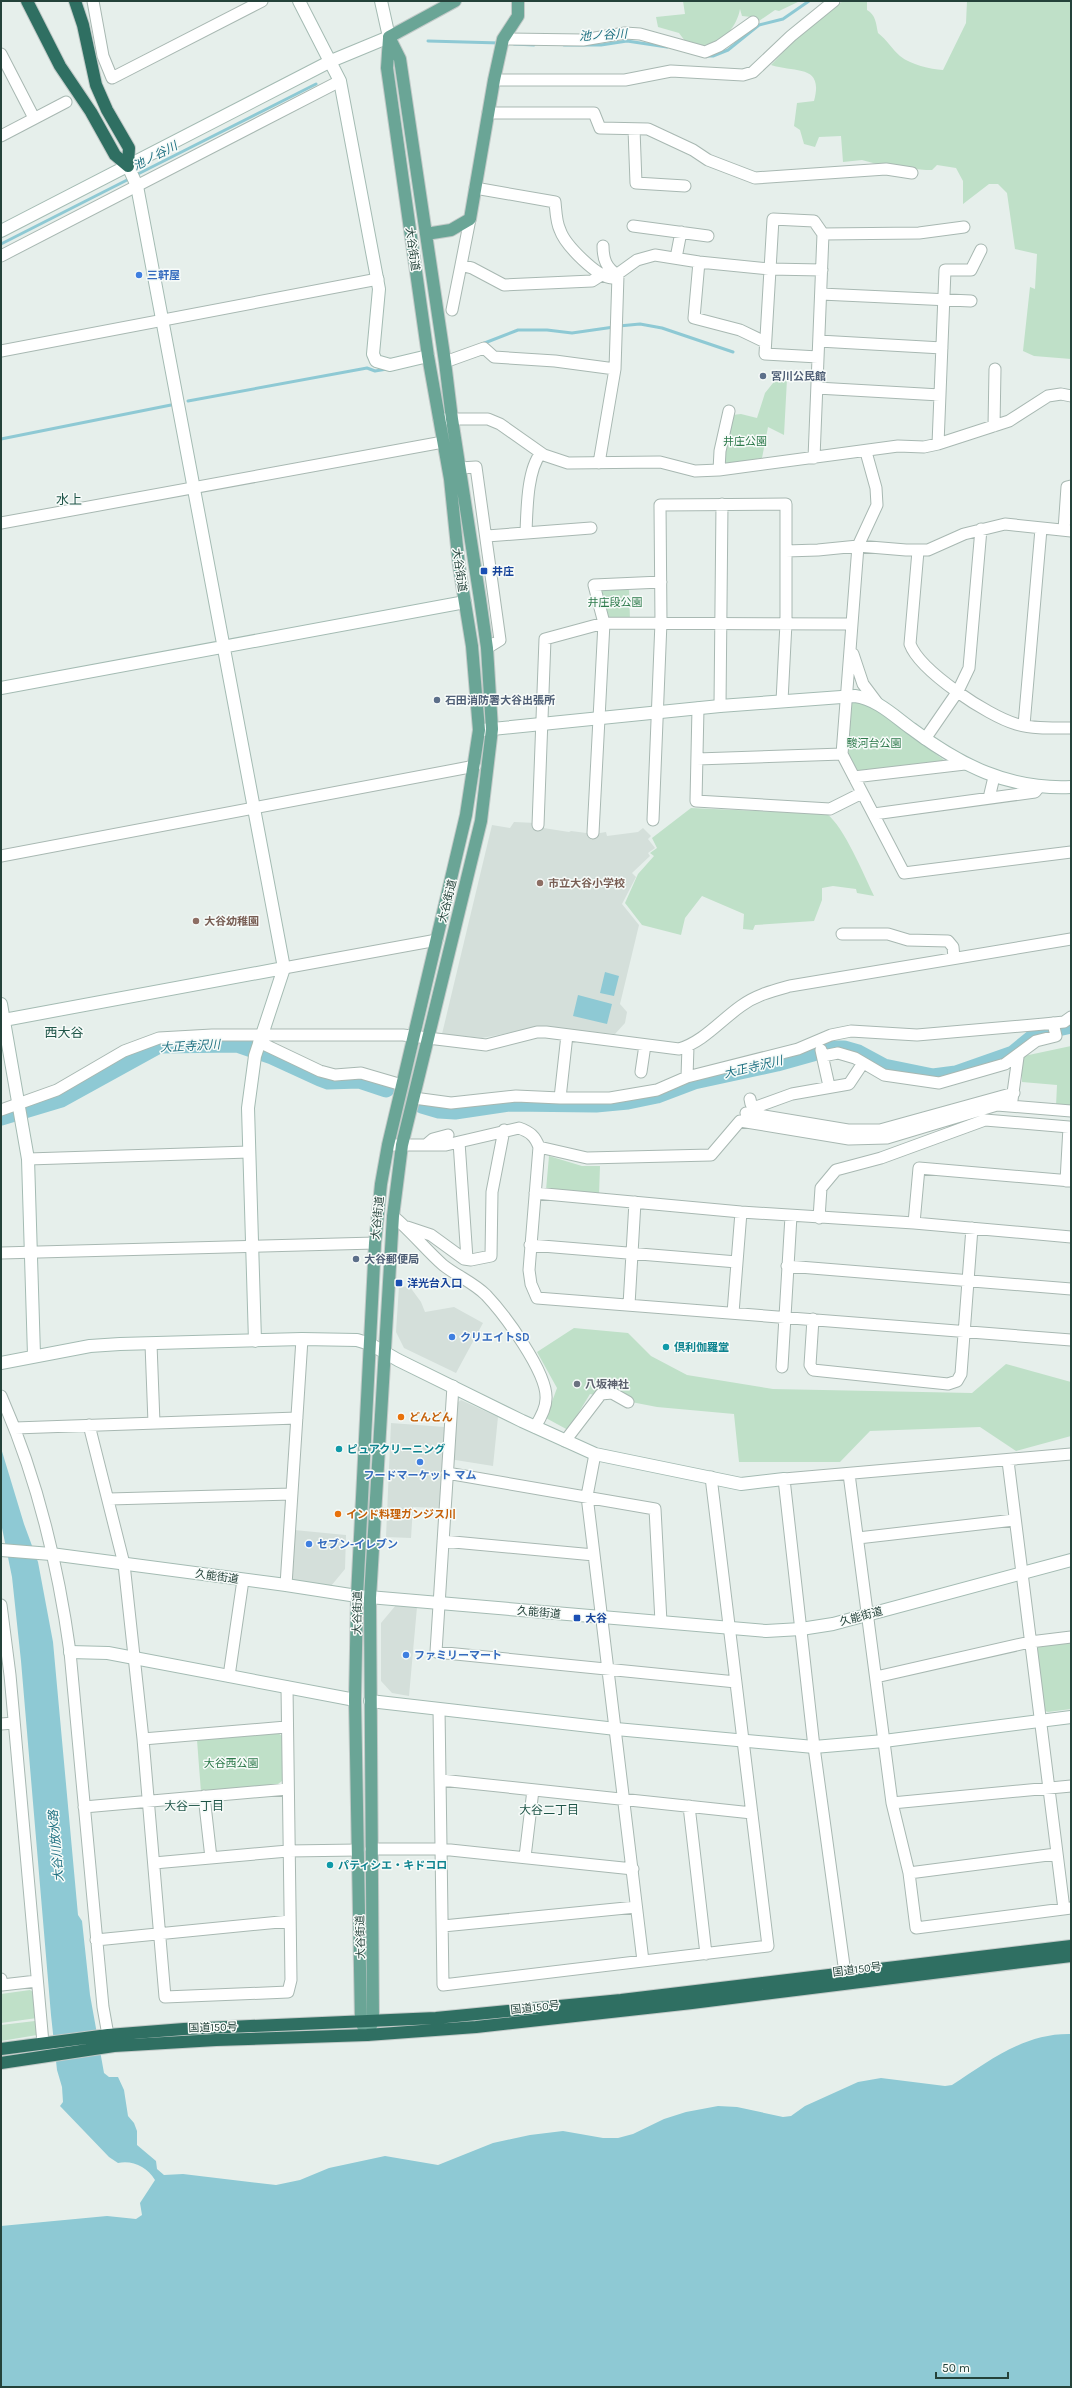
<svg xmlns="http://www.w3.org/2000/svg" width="1072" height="2388" font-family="Karla,'Noto Sans JP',sans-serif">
<rect width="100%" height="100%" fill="#e6efeb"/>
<path fill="#d4dfda" d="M 514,822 L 536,823 L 537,827 L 569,832 L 571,831 L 594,834 L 606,832 L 607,836 L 638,832 L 643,828 L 651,836 L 648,839 L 655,848 L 648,853 L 650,856 L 632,873 L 636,877 L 622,904 L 639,925 L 620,1004 L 627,1012 L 625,1023 L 615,1034 L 540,1027 L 482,1038 L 442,1034 L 492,825 L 510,828 Z
M 399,1286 L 410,1287 L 421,1302 L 425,1312 L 454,1307 L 483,1323 L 456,1373 L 404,1348 L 396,1332 Z
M 461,1400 L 498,1417 L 493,1466 L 443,1458 L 439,1508 L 413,1507 L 411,1538 L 386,1537 L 391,1423 L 445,1427 L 457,1403 Z
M 294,1530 L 346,1535 L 345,1569 L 331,1586 L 294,1580 L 290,1575 Z
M 396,1605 L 417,1607 L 409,1696 L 392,1693 L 381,1681 L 381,1623 Z"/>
<path fill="#bfe0c8" d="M 683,1 L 800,1 L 779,11 L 775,10 L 756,23 L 751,17 L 742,16 L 740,9 C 737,26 723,44 704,45 C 698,46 691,42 685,41 L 679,33 L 658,27 L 656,17 L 685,14 Z
M 843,1 L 867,1 L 867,10 C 876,15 876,24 878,33 C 887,40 892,49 900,56 C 911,65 930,69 943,70 L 966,23 L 967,1 L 1071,1 L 1071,359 L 1034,356 L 1023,351 L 1030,287 L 1035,289 L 1037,254 L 1015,249 L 1007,193 L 998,184 L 989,184 L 963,204 L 963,181 L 956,168 L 937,165 L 932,170 L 926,170 L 884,166 L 862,160 L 843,162 L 841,136 L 819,137 L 815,147 L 804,144 L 800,130 L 794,126 L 797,103 L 814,101 C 824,64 796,73 771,65 L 807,27 Z
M 777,378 L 787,379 L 784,435 L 768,427 L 762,458 L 727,464 L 724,461 L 727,433 L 732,415 L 741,414 L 757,418 L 765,393 Z
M 629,586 L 630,621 L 609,621 L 598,590 Z
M 853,700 L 873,708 L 944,760 L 941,765 L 857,773 L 845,753 L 849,704 Z
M 691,808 L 827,814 C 844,827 864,875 874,896 L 857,893 L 856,889 L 833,886 L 822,888 L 822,900 L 814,921 L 755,925 L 753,930 L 743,929 L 744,914 L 702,896 L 685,918 L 681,935 L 642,925 L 625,903 L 638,874 L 654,856 L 650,853 L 657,848 L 652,838 Z
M 1071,1046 L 1071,1107 L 1056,1106 L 1057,1085 L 1022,1082 L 1022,1059 L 1024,1056 Z
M 549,1156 L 582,1166 L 600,1166 L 599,1195 L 546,1190 Z
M 574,1328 L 628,1333 L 651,1356 L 687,1375 L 773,1389 L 972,1393 L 1006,1364 L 1071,1382 L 1071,1436 L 1016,1451 L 980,1427 L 870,1431 L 840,1462 L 739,1462 L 734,1414 L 657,1407 L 590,1394 L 568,1430 L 546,1418 L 557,1388 L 537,1352 Z
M 1071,1642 L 1071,1709 L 1048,1712 L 1045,1711 L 1036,1649 L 1038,1646 Z
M 278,1733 L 282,1736 L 282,1781 L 278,1784 L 201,1792 L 197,1740 Z
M 30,1990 L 33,1992 L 37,2018 L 1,2023 L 1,1994 Z
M 35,2021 L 37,2035 L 1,2041 L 1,2025 Z"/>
<path fill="#8ec9d4" d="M 605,972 L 619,976 L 614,996 L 600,993 Z
M 578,995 L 612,1004 L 607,1024 L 573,1016 Z
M 1,1448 L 24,1524 L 38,1562 L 53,1642 L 78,1915 L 82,1921 L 90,1995 L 104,2073 L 109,2077 L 118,2077 L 124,2090 L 128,2116 L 134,2123 L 137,2131 L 137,2145 L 156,2161 L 157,2169 L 164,2175 L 183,2174 L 276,2185 L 300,2180 L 329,2168 L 385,2156 L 438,2165 L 493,2143 L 530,2135 L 563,2131 L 603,2138 L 618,2138 L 633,2134 L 664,2119 L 686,2112 L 718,2106 L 737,2107 L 783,2117 L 791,2116 L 805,2106 L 858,2082 L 881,2078 L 945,2086 L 952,2085 C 989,2061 1024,2033 1071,2034 L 1071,2387 L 1,2387 L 1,2226 L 107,2216 L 136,2219 L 142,2215 L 140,2203 L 155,2180 C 147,2167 133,2160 118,2163 L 109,2157 L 60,2106 L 63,2102 L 62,2087 L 57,2070 L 51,2015 L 21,1661 L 12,1577 L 1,1523 Z"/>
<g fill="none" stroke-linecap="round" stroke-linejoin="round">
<path stroke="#8ec9d4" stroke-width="3" d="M 428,41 L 500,43
M 514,44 L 534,45
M 564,45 L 601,45 L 627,41 L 667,47
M 706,56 L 713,56 L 728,50 L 759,25 L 783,19 L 809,1
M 136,175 L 316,84
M 1,244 L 131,178
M 619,326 L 640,324 L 662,328 L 733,352
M 482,344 L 518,330 L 547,330 L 572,333 L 614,327
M 188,401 L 367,368 L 375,371 L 387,369
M 1,439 L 171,405"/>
<path stroke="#8ec9d4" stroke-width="17" d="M 422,1105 L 439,1110 L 455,1111 L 509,1103 L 596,1104 L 628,1101 L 657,1095 L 694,1081 L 777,1063 L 827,1049 L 844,1049 L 858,1053 L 884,1067 L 933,1077 L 956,1074 L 1013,1054 L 1040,1032 L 1071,1025
M 1,1117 L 61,1099 L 159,1045 L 237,1044 L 272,1056 L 320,1078 L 328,1081 L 359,1080 L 386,1089"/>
<defs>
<path id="street" d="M 93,1 L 103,56 L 112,78 L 262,1
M 503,39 L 583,40 L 625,33 L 640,34 L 705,52 L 719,46 L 753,22
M 1,54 L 34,118
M 494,80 L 625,80 L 671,71 L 743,75 L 753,72 L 791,36 L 834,1
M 488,113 L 594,113 L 600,128 L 648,129 L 693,150 L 708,160 L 755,178 L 886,169 L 912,173
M 634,129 L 636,183 L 685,186
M 1,136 L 66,102
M 475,188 L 555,202 C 556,211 556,222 560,230 C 565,245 597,277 612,278 L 637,260 L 655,255 L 699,262 L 769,269 L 822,270
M 470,219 L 461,265 L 472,268 L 504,285 L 592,281 L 603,274
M 633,226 L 708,236
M 823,234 L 919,233 L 964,227
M 1,256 L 340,81
M 676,258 L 681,232
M 699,262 L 694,318 L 740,330 L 765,342
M 821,294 L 971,301
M 452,310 L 461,265
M 819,341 L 942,348
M 1,351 L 378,279
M 445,362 L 484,348 L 494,357 L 555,361 L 615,369
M 817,388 L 940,395
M 439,419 L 488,419 L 500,424 L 544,455 L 568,463 L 660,462 L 695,471 L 719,470 L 898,446 L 924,447 L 938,444 L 1009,421 L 1048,396 L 1061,394 L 1071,396
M 994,426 L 995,369
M 938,444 L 945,270 L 971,270 L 981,250
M 866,452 L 876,488 L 877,505 L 858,546 L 842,754 L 904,873 L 1071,852
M 814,458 L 823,234 L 814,221 L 773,219 L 765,354 L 818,357
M 599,463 L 615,369 L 618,275 C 606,268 603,259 603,246
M 460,468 L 476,467 L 500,640 L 487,648
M 719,470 L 720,451 L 729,411
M 1,523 L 443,442
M 1064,530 L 1067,487 L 1071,486
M 526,532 C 527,510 527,470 541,453
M 487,536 L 591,528
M 786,551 L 818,550 L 858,546 L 906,550 L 928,550 L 964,534 L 1005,524 L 1071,531
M 918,551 L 910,644 C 920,671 988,716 1016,724 C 1033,729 1053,728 1071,728
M 853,654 L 863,684 L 878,704
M 720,706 L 722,504
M 698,708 L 696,801 L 830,809 L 862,793
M 1024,725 L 1041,529
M 925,739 L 958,691 L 969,668 L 981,529
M 697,759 L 842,754
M 854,777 L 965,764
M 989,798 L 994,777
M 874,814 L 1035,792 L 1039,787
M 653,820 L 661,622 L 660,505 L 786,504 L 786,623 L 782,701
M 538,825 L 545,639 L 604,623 L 851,624
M 593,833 L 604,623 L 594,585 L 661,582
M 1,856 L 475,766
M 842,934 L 888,934 L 908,940 L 948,941 L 953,947 L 954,958
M 284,968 L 437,940
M 259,1042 L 320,1071 L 335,1075 L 361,1073 L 402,1085
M 688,1046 L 687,1077 L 798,1049 L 831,1035 L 851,1031 L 917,1035 L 1044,1024 L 1064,1022 L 1071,1017
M 821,1050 L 829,1086
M 823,1056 L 838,1053 L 855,1058 L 884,1075 L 939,1083 L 1005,1064 L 1036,1041 L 1056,1036 L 1053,1023
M 641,1072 L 645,1045
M 414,1098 L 451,1103 L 516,1096 L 560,1098 L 567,1035
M 560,1098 L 610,1098 L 657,1090 L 687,1077
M 750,1099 L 751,1104 L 756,1107 L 792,1094 L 849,1084 L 863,1063
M 1012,1100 L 1018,1057
M 1,1110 L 57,1090 L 124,1051 L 159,1038 L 212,1035 L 403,1035 L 486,1045 L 537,1032 L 546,1032 L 679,1049 C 703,1042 721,1020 741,1006 C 756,995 772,991 790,986 L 1071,939
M 746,1113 L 848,1130 L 880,1130 L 1014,1093
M 459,1142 L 467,1259
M 388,1145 L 446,1145 L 519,1128 C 530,1132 535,1136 539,1147 L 529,1270 L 531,1284 L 537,1298 L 1071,1340
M 426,1145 L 433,1139 L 448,1135
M 539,1147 L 587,1158 L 711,1155 L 740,1121 L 849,1139 L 887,1138 L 997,1105 L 1071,1111
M 28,1159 L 249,1152
M 535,1193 L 741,1212 L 914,1223 L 1071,1237
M 393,1216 C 411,1231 426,1250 443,1265 C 457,1276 474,1283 486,1295 C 504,1314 548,1373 546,1399 C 546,1409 540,1419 535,1427
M 819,1218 L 821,1188 L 836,1170 L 881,1158 L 985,1120 L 1069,1127 L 1066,1181
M 914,1223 L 919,1168 L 1071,1181
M 407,1227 L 431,1235 L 464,1259 L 471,1260 L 491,1256 L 492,1192 L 504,1130
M 530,1245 L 737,1262
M 1,1253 L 375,1243
M 787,1266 L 1071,1289
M 629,1305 L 635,1202
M 733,1313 L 741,1212
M 813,1319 L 810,1365 L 813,1370 L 948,1384 L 957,1381 L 961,1374 L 972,1228
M 151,1344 L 154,1423
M 782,1367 L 791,1216
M 453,1386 L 436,1652 L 736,1682
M 1,1396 C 37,1477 58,1565 70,1652 L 103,2007 L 108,2035
M 89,1425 L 124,1564 L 143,1739 L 165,1997 L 288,1992 L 291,1980 L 287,1687
M 15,1428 L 297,1418
M 565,1441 L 601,1394 L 612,1393 L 628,1402
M 595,1454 L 587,1496 L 643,1961
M 1008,1461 L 1064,1909
M 447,1473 L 655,1509 L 661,1622
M 849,1474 L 892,1803 L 909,1873 L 916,1928 L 1071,1908
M 109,1499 L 292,1494
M 858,1538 L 1014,1520
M 443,1541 L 594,1555
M 286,1585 L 302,1339
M 1,1605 L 10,1675 L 43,2043
M 229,1676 L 243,1580
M 876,1677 L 1030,1642 L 1071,1637
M 439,1709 L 443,1985 L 768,1946 L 711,1477
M 1,1724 L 14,1723
M 143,1739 L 286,1727
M 441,1780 L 752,1813
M 204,1796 L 211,1858
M 892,1803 L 1071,1786
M 689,1806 L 706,1954
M 84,1807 L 288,1789
M 371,1849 L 441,1849 L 633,1869
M 525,1857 L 533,1790
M 154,1863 L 288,1851 L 358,1850
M 909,1873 L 1056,1854
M 443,1926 L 636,1907
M 96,1940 L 290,1921
M 845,1973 L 814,1747 L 784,1479 L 1071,1454
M 1,1979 L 2,1985 L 37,1981"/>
<path id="secondary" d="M 299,1 L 340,81 L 379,289 L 373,354 L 376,361 L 390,365 L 428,356
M 128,166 L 137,186 L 284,968 L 255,1056 L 248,1108 L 255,1341
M 1,231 L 331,61 L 389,37 L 381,1
M 1,688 L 465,602
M 482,730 L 720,706 L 855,696 C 877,699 894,716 912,729 C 960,765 1009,790 1071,787
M 1,1004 L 28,1159 L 34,1355
M 4,1020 L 284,968
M 1,1363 L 90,1346 L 120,1344 L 302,1339 L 357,1340 L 370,1344 L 398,1360 L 522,1421 L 595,1454 L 741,1484 L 784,1479
M 1,1550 L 51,1554 L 286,1585 L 357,1596 L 766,1631 L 801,1629 L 833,1624 L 1071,1560
M 70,1652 L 108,1653 L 355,1700
M 370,1701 L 616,1729 L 814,1747 L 884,1741 L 1071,1717"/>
<path id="primary" d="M 389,37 L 455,1
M 426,234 L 451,230 L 470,219 L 494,80 L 503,39 L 518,16 L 518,1
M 365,2030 L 361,2022 L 355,1700 L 357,1596 L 375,1243 L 381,1184 L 388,1145 L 466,815 L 479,730 L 472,646 L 459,566 L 450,479 L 428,356 L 387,68 L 389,38
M 367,2035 L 373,2021 L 370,1598 L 393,1216 L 402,1145 L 481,821 L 492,729 L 487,648 L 480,599 L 452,419 L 445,362 L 400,59 L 389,37"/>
<path id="highway" d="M 27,1 L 60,66 L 91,112 L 115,155 L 128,166
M 75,1 L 83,25 L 96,85 L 107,110 L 129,148 L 128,166
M 1,2049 L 108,2035 L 184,2029 L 436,2018 L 621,2000 L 1071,1946
M 1,2063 L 114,2046 L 216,2040 L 367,2035 L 476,2027 L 692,2003 L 1071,1956"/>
</defs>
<use href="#street" stroke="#a8b8b2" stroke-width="13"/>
<use href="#secondary" stroke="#a4bbb3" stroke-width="14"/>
<use href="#primary" stroke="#c2cac8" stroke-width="14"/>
<use href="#highway" stroke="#c2cac8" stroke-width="14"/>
<use href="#street" stroke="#fff" stroke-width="11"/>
<use href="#secondary" stroke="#fff" stroke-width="12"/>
<use href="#primary" stroke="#6aa596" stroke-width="12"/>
<use href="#highway" stroke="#2f6f62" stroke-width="12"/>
</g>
<g fill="#3f7fe0" stroke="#f7fbf9" stroke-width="1.5">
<circle cx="139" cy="275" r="4"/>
<circle cx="452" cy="1337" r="4"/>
<circle cx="420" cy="1462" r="4"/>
<circle cx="309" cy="1544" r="4"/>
<circle cx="406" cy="1655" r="4"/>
</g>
<g fill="#5c6f8a" stroke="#f7fbf9" stroke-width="1.5">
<circle cx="763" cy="376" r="4"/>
<circle cx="437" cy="700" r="4"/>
<circle cx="356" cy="1259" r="4"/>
</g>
<g fill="#1a4fb4" stroke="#f7fbf9" stroke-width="1.5">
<rect x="480" y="567" width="8" height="8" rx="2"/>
<rect x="395" y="1279" width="8" height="8" rx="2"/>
<rect x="573" y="1614" width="8" height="8" rx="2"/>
</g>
<g fill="#8d6e63" stroke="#f7fbf9" stroke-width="1.5">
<circle cx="540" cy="883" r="4"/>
<circle cx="196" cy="921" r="4"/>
</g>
<g fill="#0f9aa8" stroke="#f7fbf9" stroke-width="1.5">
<circle cx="666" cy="1347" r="4"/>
<circle cx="339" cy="1449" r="4"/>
<circle cx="330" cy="1865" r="4"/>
</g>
<circle fill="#6b7280" stroke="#f7fbf9" stroke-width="1.5" cx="577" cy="1384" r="4"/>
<g fill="#e8710a" stroke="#f7fbf9" stroke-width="1.5">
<circle cx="401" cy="1417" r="4"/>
<circle cx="338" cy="1514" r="4"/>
</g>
<g text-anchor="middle" stroke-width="3" stroke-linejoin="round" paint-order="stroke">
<g font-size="11" fill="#24423a" stroke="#f7fbf9">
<text transform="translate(413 249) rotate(82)" y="4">大谷街道</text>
<text transform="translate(460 570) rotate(82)" y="4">大谷街道</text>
<text transform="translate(447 901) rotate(-76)" y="4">大谷街道</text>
<text transform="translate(377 1218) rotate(-84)" y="4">大谷街道</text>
<text transform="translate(217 1576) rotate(8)" y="4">久能街道</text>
<text transform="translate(539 1612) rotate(5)" y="4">久能街道</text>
<text transform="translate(357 1613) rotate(-89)" y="4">大谷街道</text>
<text transform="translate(861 1616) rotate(-15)" y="4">久能街道</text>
<text transform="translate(360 1937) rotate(-91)" y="4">大谷街道</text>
<text transform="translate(857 1969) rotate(-7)" y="4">国道150号</text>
<text transform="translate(535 2007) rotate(-6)" y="4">国道150号</text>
<text transform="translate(213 2027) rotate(-2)" y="4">国道150号</text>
</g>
<g font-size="11" font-weight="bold" fill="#366cbe" stroke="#f7fbf9" text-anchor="start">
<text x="147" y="279">三軒屋</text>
<text x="460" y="1341">クリエイトSD</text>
<text x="420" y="1479" text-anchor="middle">フードマーケット マム</text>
<text x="317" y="1548">セブン-イレブン</text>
<text x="414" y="1659">ファミリーマート</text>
</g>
<g font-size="11" font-weight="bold" fill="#4e5e75" stroke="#f7fbf9" text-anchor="start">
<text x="771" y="380">宮川公民館</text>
<text x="445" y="704">石田消防署大谷出張所</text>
<text x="364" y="1263">大谷郵便局</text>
</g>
<g font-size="11" fill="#2d7a4b" stroke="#f7fbf9">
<text x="745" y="445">井庄公園</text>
<text x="615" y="606">井庄段公園</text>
<text x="874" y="747">駿河台公園</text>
<text x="231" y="1767">大谷西公園</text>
</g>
<g font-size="11" font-weight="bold" fill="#164399" stroke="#f7fbf9" text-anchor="start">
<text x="492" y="575">井庄</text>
<text x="407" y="1287">洋光台入口</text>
<text x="585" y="1622">大谷</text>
</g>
<g font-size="11" font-weight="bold" fill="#785e54" stroke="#f7fbf9" text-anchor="start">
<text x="548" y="887">市立大谷小学校</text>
<text x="204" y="925">大谷幼稚園</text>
</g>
<g font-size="11" font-weight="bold" fill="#0d838f" stroke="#f7fbf9" text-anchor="start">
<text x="674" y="1351">倶利伽羅堂</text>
<text x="347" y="1453">ピュアクリーニング</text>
<text x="338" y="1869">パティシエ・キドコロ</text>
</g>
<g font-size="11" font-weight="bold" fill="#5b616d" stroke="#f7fbf9" text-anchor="start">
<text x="585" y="1388">八坂神社</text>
</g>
<g font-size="11" font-weight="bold" fill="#c56008" stroke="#f7fbf9" text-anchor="start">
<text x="409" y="1421">どんどん</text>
<text x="346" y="1518">インド料理ガンジス川</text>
</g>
<g font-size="12" font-style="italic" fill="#1c6f80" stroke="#f7fbf9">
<text transform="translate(603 35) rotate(-3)" y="4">池ノ谷川</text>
<text transform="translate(155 156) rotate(-27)" y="4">池ノ谷川</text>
<text transform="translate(190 1046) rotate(-3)" y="4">大正寺沢川</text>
<text transform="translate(753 1067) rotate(-13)" y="4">大正寺沢川</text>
<text transform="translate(56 1846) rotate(-95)" y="4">大谷川放水路</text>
</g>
<g font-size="12" fill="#1f5548" stroke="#f7fbf9">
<text x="194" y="1810">大谷一丁目</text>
<text x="549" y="1814">大谷二丁目</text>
</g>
<g font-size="13" fill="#1f5548" stroke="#f7fbf9">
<text x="69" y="504">水上</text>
<text x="64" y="1037">西大谷</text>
</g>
</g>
<rect width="1072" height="2388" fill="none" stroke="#24423a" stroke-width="4"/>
<path d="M936 2372v6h72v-6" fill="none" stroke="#24423a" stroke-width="2"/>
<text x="942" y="2372" font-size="12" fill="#24423a" stroke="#f7fbf9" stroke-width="3" paint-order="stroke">50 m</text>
</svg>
